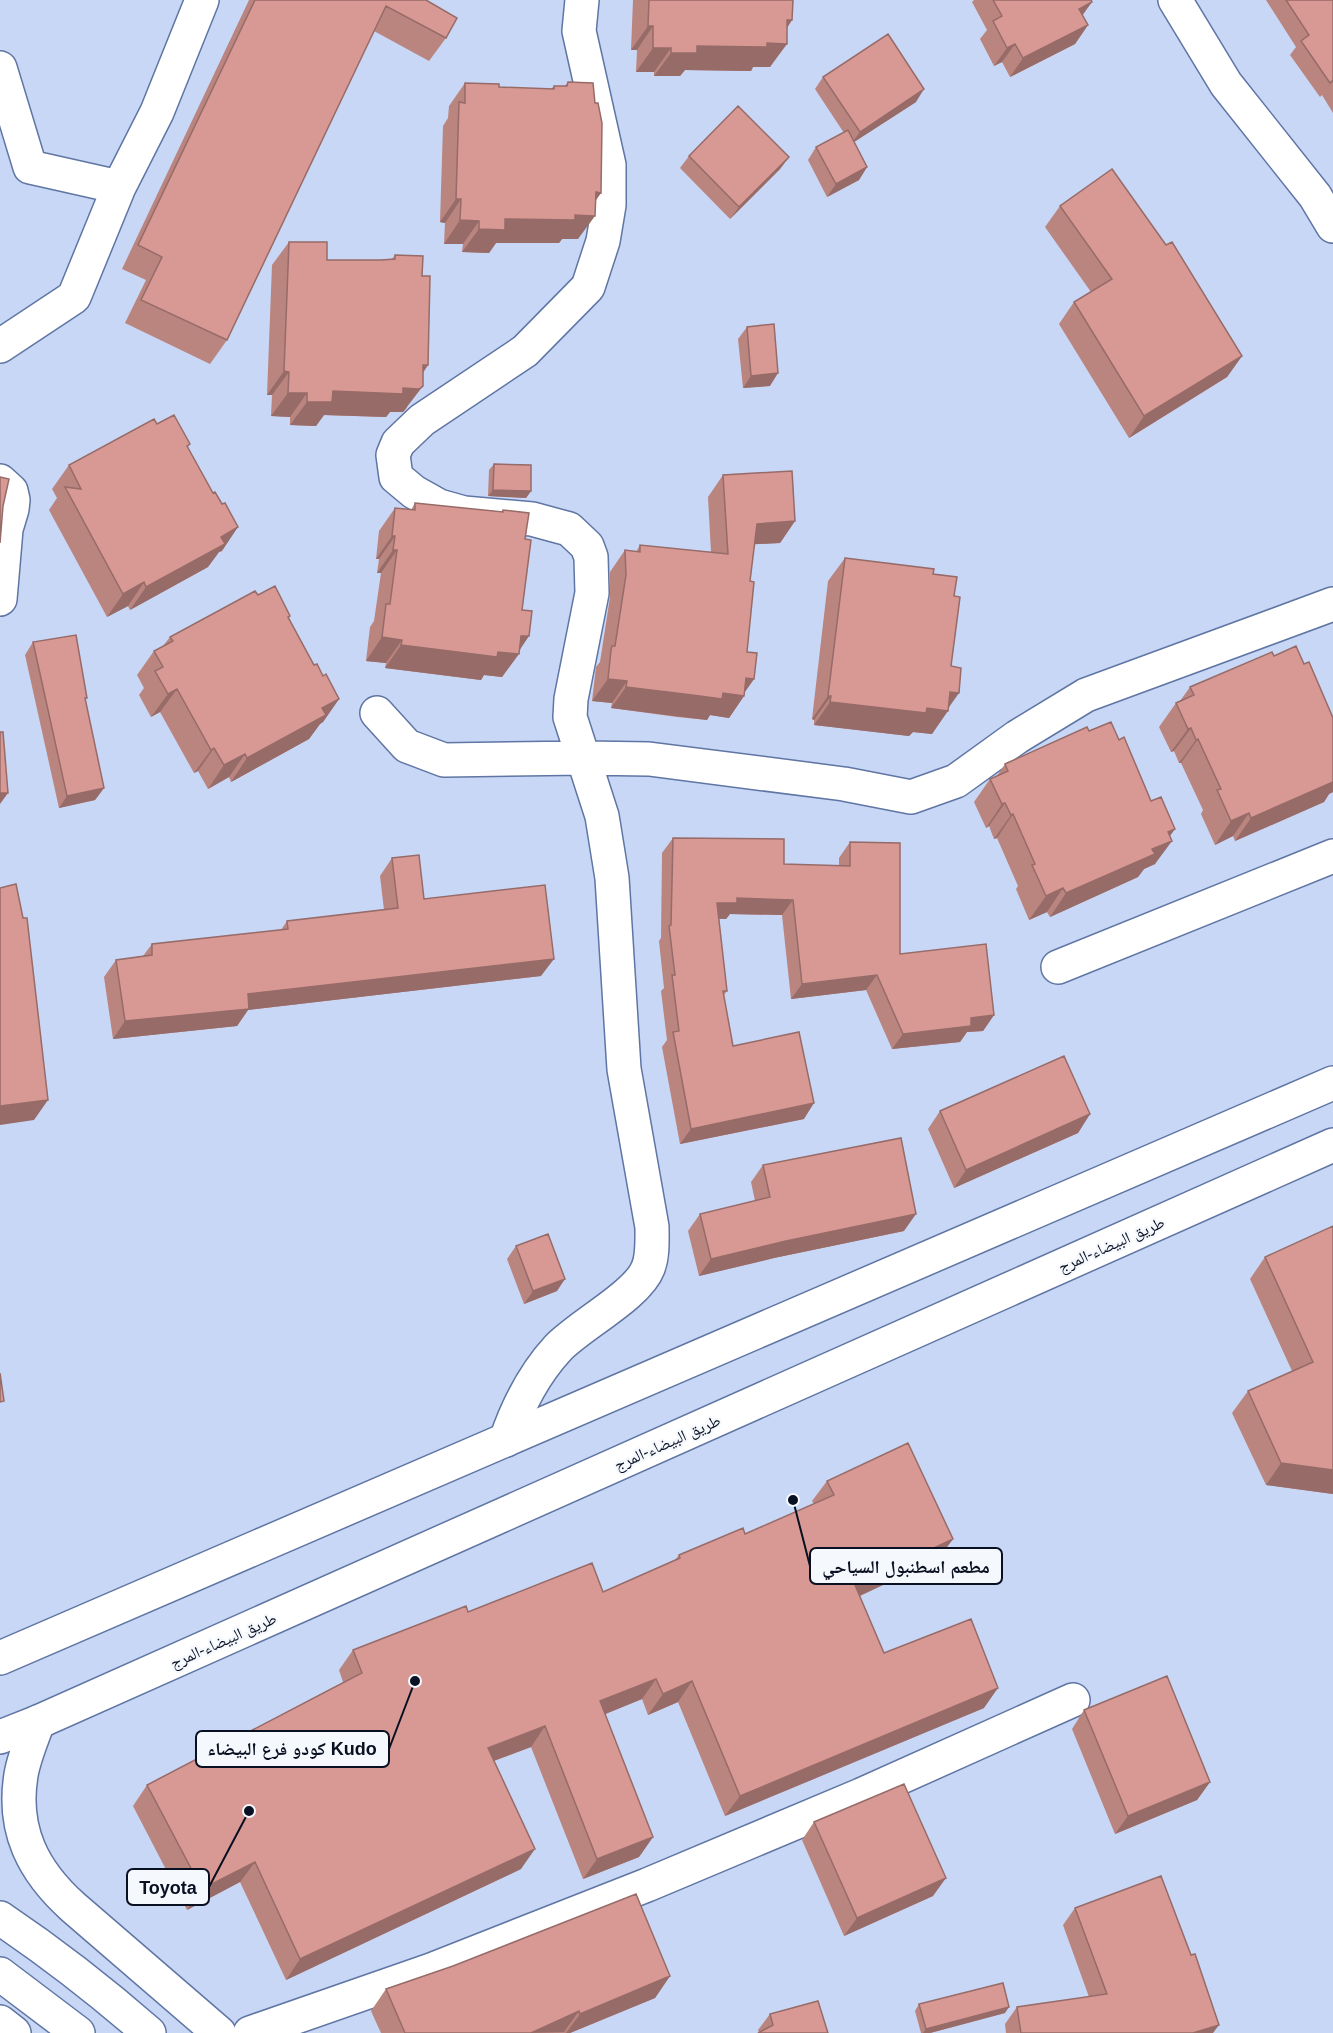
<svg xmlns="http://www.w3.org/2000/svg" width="1333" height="2033" font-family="Helvetica,'Noto Naskh Arabic',sans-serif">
<rect width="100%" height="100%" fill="#c8d7f6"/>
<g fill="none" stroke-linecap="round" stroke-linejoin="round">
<defs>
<path id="minor" d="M 1175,0 L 1226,84 L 1315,196 L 1333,226
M 0,68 L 30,167 L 119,187
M 0,346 L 74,297 L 119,187 L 157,112 L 202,0
M 0,481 L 11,491 L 13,500 L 12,509 L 6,529 L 0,599
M 377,713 L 407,746 L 444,760 L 584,758 L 649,759 L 844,784 L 911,797 L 956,781 L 1017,737 L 1086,695 L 1333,604
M 1058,967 L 1333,856
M 506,1440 C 518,1405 533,1375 558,1348 C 580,1325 638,1295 648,1268 C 653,1256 652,1240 652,1227 L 624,1069 L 612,878 L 602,816 L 570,717 L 571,699 L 592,593 L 591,557 L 587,546 L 569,529 L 532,519 L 464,513 L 439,506 L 414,492 L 396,477 L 393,455 L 398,443 L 422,420 L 525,351 L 588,287 L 603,241 L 609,205 L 609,165 L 579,31 L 582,0
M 250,2033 L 431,1970 L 647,1885 L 861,1795 L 1073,1700"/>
<path id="primary" d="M 38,1722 C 32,1739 24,1757 21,1775 C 12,1830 33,1871 73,1907 L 219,2033
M 0,1918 C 52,1953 102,1992 149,2033
M 0,1974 L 78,2033
M 0,2022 L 14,2033"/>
<path id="trunk" d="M 0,1658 L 1333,1083
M 0,1737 L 38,1722 L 1333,1145"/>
</defs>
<use href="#minor" stroke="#5f75a3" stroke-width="36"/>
<use href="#primary" stroke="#5f75a3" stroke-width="36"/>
<use href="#trunk" stroke="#5f75a3" stroke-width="36"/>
<use href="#minor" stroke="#fff" stroke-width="33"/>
<use href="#primary" stroke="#fff" stroke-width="33"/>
<use href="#trunk" stroke="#fff" stroke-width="33"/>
</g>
<path fill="#ba847f" d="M 249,0 L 426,0 L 446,38 L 429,61 L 374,31 L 227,340 L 210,364 L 125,323 L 146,280 L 122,269 Z
M 633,0 L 793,0 L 792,20 L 787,28 L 770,67 L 753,67 L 751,71 L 685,70 L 680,76 L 654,76 L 654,72 L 636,72 L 637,50 L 631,50 Z
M 974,0 L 1091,0 L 1082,16 L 1088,25 L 1075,44 L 1010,77 L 1002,62 L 994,66 L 980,39 L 987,30 L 972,2 Z
M 1266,0 L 1333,0 L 1333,113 L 1322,95 L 1320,97 L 1290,55 L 1296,47 Z
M 823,77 L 916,102 L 854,142 L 867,167 L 859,180 L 827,197 L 808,160 L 816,147 L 844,133 L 815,89 Z
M 568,82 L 601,193 L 595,200 L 578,239 L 562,239 L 559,243 L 496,243 L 489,253 L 462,252 L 463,244 L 444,244 L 445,223 L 440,222 L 443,126 L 448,118 L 449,106 L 465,83 L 499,87 L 551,89 L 554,86 L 565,86 Z
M 689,156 L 789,157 L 780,169 L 730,219 L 680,168 Z
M 1060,206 L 1242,356 L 1227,377 L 1129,438 L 1059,324 L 1074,302 L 1091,292 L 1045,227 Z
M 289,242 L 327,260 L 381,260 L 392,259 L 395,255 L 422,276 L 428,365 L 423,373 L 406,409 L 403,412 L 390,412 L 386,417 L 324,415 L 316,426 L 290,425 L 290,417 L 271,416 L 272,395 L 267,395 L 272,265 Z
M 747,327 L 770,386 L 743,388 L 738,339 Z
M 157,424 L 190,444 L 188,447 L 222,551 L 219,552 L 208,567 L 130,610 L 128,606 L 107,617 L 49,510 L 57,498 L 52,489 L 69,465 Z
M 494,464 L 531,491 L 526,498 L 488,496 L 489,470 Z
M 723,475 L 795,521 L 780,543 L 754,544 L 750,581 L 747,652 L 754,679 L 744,693 L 744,696 L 729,718 L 710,715 L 707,720 L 677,717 L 611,708 L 612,703 L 592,701 L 596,667 L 600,662 L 610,597 L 610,572 L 625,550 L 636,552 L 640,545 L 711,552 L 708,497 Z
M 415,503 L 502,512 L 503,510 L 525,539 L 519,651 L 502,677 L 484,675 L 481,680 L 385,668 L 386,663 L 366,661 L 370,627 L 374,621 L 381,573 L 377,573 L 379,559 L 376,559 L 379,531 L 395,508 L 411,510 Z
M 845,558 L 933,574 L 954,596 L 948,708 L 932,734 L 913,732 L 909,736 L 814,725 L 814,720 L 812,719 L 828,581 Z
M 258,595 L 290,616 L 289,618 L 314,665 L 339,699 L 323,722 L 320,724 L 309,739 L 231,782 L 229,777 L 208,789 L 198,771 L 194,773 L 160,712 L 151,717 L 139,695 L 144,688 L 137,675 L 154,651 L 163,646 L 170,637 Z
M 33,642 L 87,698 L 85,700 L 104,788 L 95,800 L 59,808 L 25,655 Z
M 1274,656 L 1304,664 L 1333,718 L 1333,792 L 1329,794 L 1324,802 L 1235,841 L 1233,836 L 1215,845 L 1201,814 L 1203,810 L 1181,763 L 1179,763 L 1174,751 L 1171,752 L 1159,727 L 1176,703 L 1180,701 L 1190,687 Z
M 1089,731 L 1119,740 L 1170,837 L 1155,864 L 1144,869 L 1138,877 L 1050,917 L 1047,912 L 1029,920 L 1016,889 L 1018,886 L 997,838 L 994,839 L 989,826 L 986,828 L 974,802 L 990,779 L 997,776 L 1005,764 Z
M 673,838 L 784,864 L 839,866 L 839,858 L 850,842 L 900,954 L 994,1015 L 983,1031 L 967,1032 L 960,1042 L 892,1049 L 866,990 L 791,999 L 782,915 L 730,914 L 726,919 L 719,919 L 727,991 L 723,996 L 733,1046 L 804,1119 L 680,1144 L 662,1047 L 667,1040 L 661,991 L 664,988 L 659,941 L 661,938 L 662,853 Z
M 392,858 L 424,899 L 541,976 L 248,1010 L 237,1026 L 113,1039 L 104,977 L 116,960 L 143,956 L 152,944 L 281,930 L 287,921 L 384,910 L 380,876 Z
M 940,1111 L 1090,1114 L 1078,1133 L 954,1188 L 928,1129 Z
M 763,1165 L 904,1231 L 774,1258 L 699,1276 L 688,1231 L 700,1214 L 755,1201 L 751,1182 Z
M 1333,1226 L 1333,1494 L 1266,1485 L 1232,1413 L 1248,1391 L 1292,1371 L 1250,1279 L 1265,1257 Z
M 516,1246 L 557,1291 L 524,1304 L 507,1259 Z
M 827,1481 L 953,1539 L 938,1559 L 860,1596 L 884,1653 L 984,1708 L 725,1816 L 678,1702 L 648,1715 L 642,1699 L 605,1714 L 653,1837 L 639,1857 L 583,1879 L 531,1747 L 494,1761 L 521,1869 L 286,1980 L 240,1882 L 187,1910 L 133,1806 L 147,1785 L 343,1682 L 339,1670 L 353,1650 L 468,1612 L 603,1592 L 675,1560 L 679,1555 L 745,1534 L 814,1504 L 812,1501 Z
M 1084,1710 L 1210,1782 L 1197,1800 L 1115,1834 L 1072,1729 Z
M 814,1822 L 933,1896 L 844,1936 L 802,1840 Z
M 1075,1908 L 1213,2033 L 1006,2033 L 1005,2024 L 1017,2007 L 1089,1997 L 1063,1925 Z
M 670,1976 L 655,1998 L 570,2033 L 381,2033 L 371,2011 L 386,1989 Z
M 919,2004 L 1005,2013 L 930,2033 L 921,2033 L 915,2011 Z
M 770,2014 L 828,2033 L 759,2032 L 758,2030 Z"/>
<path fill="#976b68" d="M 1092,2 L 1079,20 L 1079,9 Z
M 787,20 L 792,20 L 776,44 L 787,44 L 770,67 L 753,67 L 751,71 L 685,70 L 680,76 L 654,76 L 671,53 L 697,46 Z
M 1088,25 L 1075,44 L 1010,77 L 1023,58 Z
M 648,26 L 653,26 L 637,50 L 631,50 Z
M 1015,44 L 1002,62 L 994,66 L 1007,48 Z
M 653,48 L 671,48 L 654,72 L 636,72 Z
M 924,89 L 916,102 L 851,144 L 860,132 Z
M 789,157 L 780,169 L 730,219 L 739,207 Z
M 867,167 L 859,180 L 827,197 L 836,184 Z
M 596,192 L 601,193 L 585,216 L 595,216 L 578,239 L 562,239 L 559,243 L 496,243 L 489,253 L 462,252 L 479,229 L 505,219 Z
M 456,199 L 461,199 L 445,223 L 440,222 Z
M 460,220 L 479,221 L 463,244 L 444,244 Z
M 1242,356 L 1227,377 L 1129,438 L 1144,416 Z
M 423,365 L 428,365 L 412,388 Z
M 284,371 L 289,372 L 272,395 L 267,395 Z
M 778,373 L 770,386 L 743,388 L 751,376 Z
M 423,386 L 403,412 L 390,412 L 386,417 L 324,415 L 316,426 L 290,425 L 307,402 L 333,391 L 403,388 Z
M 288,393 L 307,393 L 290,417 L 271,416 Z
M 493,490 L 531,491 L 526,498 L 488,496 Z
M 795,521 L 780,543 L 741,545 L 757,524 Z
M 238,527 L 222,551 L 219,552 L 208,567 L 130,610 L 146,587 L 221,537 Z
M 392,536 L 395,536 L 379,559 L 376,559 Z
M 393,550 L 397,550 L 381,573 L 377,573 Z
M 144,582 L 128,606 L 107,617 L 123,594 Z
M 521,636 L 529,636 L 517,654 L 519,654 L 502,677 L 484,675 L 481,680 L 385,668 L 401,645 L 498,652 Z
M 382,637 L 402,640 L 386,663 L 366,661 Z
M 746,678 L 754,679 L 742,696 L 744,696 L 729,718 L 710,715 L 707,720 L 611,708 L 626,687 L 723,693 Z
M 608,679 L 627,681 L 612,703 L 592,701 Z
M 177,689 L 160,712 L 151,717 L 168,694 Z
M 950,692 L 959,693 L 947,710 L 948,711 L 932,734 L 913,732 L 909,736 L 814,725 L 830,702 L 927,708 Z
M 828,696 L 831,696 L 814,720 L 812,719 Z
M 339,699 L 323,722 L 320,724 L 309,739 L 231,782 L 247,758 L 322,708 Z
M 1191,728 L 1174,751 L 1171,752 L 1188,729 Z
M 1198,739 L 1181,763 L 1179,763 L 1196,740 Z
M 214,748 L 198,771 L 194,773 L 211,750 Z
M 245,754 L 229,777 L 208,789 L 224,765 Z
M 1333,781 L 1333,792 L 1329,794 L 1324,802 L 1235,841 L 1251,818 Z
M 104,788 L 95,800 L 59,808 L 67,796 Z
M 0,793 L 8,793 L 0,804 Z
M 1005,803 L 989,826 L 986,828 L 1002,804 Z
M 1249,813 L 1233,836 L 1215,845 L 1231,821 Z
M 1013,814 L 997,838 L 994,839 L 1011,815 Z
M 1175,829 L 1165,843 L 1172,841 L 1155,864 L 1144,869 L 1138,877 L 1050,917 L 1066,893 L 1152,849 L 1168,832 Z
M 1063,888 L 1047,912 L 1029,920 L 1046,896 Z
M 737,898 L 793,900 L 782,915 L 730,914 L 726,919 L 707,918 L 717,903 Z
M 554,959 L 541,976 L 248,1010 L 237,1026 L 113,1039 L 125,1021 L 248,994 Z
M 877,975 L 866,990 L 791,999 L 802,984 Z
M 994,1015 L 983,1031 L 967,1032 L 960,1042 L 892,1049 L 903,1034 L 971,1018 Z
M 48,1100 L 34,1120 L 0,1125 L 0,1106 Z
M 814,1103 L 804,1119 L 680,1144 L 691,1129 Z
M 1090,1114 L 1078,1133 L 954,1188 L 966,1170 Z
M 916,1214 L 904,1231 L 774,1258 L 699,1276 L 711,1259 L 786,1241 Z
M 565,1279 L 557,1291 L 524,1304 L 533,1291 Z
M 1281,1463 L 1333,1470 L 1333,1494 L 1266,1485 Z
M 953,1539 L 938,1559 L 840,1605 L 855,1585 Z
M 656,1679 L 642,1699 L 586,1722 L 600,1701 Z
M 692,1681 L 678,1702 L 648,1715 L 663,1694 Z
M 998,1688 L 984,1708 L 725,1816 L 740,1796 Z
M 545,1726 L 531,1747 L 474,1768 L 488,1748 Z
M 1210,1782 L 1197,1800 L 1115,1834 L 1128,1816 Z
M 653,1837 L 639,1857 L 583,1879 L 597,1859 Z
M 535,1849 L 521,1869 L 286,1980 L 300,1959 Z
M 255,1862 L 240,1882 L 187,1910 L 202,1889 Z
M 946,1878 L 933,1896 L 844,1936 L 857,1918 Z
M 670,1976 L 655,1998 L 570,2033 L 566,2033 L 580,2014 Z
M 1009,2007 L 1005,2013 L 930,2033 L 923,2033 L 926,2029 Z
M 579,2011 L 564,2032 L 531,2033 Z
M 1219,2025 L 1213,2033 L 1193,2033 Z"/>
<path fill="#d89994" stroke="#976b68" stroke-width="1.5" d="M 255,0 L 426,0 L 457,18 L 446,38 L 386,6 L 227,340 L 141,300 L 162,257 L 138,245 Z
M 649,0 L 793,0 L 792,20 L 787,20 L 787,44 L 767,43 L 767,47 L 697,46 L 697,53 L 671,53 L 671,48 L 653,48 L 653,26 L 648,26 Z
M 993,0 L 1091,0 L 1092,2 L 1079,9 L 1088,25 L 1023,58 L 1015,44 L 1007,48 L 993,21 L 1002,16 Z
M 1286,0 L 1333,0 L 1333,82 L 1332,81 L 1330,83 L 1301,41 L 1309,35 Z
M 888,34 L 924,89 L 860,132 L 823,77 Z
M 568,82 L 593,83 L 595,103 L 598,103 L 602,123 L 601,193 L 596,192 L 595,216 L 575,215 L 575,220 L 505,219 L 505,230 L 479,229 L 479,221 L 460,220 L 461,199 L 456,199 L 459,102 L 465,103 L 465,83 L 499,84 L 499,87 L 554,89 L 554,86 L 567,86 Z
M 738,106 L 789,157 L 739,207 L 689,156 Z
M 848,130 L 867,167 L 836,184 L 816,147 Z
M 1112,169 L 1166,245 L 1172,242 L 1242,356 L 1144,416 L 1074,302 L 1112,279 L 1060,206 Z
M 289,242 L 327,242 L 327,260 L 381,260 L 395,259 L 395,255 L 423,256 L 422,276 L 430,276 L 428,365 L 423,365 L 423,386 L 419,389 L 403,388 L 403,394 L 333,391 L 332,402 L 307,402 L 307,393 L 288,393 L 289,372 L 284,371 Z
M 774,324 L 778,373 L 751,376 L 747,327 Z
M 174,415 L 190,444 L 187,446 L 213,493 L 215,492 L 222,504 L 225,503 L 238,527 L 221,537 L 225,544 L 146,587 L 144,582 L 123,594 L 65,487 L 81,489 L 69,465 L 154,419 L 157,424 Z
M 494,464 L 531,465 L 531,491 L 493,490 Z
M 792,471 L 795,521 L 757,524 L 750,581 L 754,582 L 747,652 L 757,653 L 754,679 L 746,678 L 744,696 L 723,693 L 722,699 L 692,695 L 626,687 L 627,681 L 608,679 L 611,650 L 612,646 L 615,646 L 626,575 L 625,550 L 640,552 L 640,545 L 728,554 L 723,475 Z
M 0,477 L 9,479 L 3,506 L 0,543 Z
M 415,503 L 503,512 L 503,510 L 529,513 L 525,539 L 531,540 L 522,610 L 532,611 L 529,636 L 521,636 L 519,654 L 498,652 L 497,657 L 401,645 L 402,640 L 382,637 L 386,604 L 390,604 L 397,550 L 393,550 L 395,536 L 392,536 L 395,508 L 415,510 Z
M 845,558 L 934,569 L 933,574 L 957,577 L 954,596 L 960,597 L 951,666 L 961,668 L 959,693 L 950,692 L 948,711 L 927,708 L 926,713 L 830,702 L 831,696 L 828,696 Z
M 275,586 L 290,616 L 288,617 L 314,665 L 317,664 L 323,676 L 326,674 L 339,699 L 322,708 L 326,715 L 247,758 L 245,754 L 224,765 L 214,748 L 211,750 L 177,689 L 168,694 L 155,671 L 163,667 L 154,651 L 173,641 L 170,637 L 255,591 L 258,595 Z
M 76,635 L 87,698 L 85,698 L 104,788 L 67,796 L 33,642 Z
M 1296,646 L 1304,664 L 1309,662 L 1333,718 L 1333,782 L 1251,818 L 1249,813 L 1231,821 L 1217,790 L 1221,789 L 1198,739 L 1196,740 L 1191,728 L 1188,729 L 1176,703 L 1194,695 L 1190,687 L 1272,652 L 1274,656 Z
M 1111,722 L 1119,740 L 1124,737 L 1151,801 L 1161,797 L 1175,829 L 1168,832 L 1172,841 L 1152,849 L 1155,854 L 1066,893 L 1063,888 L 1046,896 L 1032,865 L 1035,864 L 1013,814 L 1011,815 L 1005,803 L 1002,804 L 990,779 L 1008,771 L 1005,764 L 1087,727 L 1089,731 Z
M 0,732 L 3,732 L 8,793 L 0,793 Z
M 673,838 L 784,839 L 784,864 L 850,866 L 850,842 L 900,843 L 900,954 L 986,944 L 994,1015 L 971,1018 L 971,1026 L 903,1034 L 877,975 L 802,984 L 793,900 L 737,898 L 737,903 L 717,903 L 727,991 L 723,991 L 733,1046 L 799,1032 L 814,1103 L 691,1129 L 673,1032 L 679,1031 L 672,975 L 675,975 L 669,926 L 671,925 Z
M 419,855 L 424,899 L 545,885 L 554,959 L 248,994 L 249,1009 L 125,1021 L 116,960 L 152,955 L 152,944 L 288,929 L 287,921 L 398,908 L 392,858 Z
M 16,884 L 23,918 L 27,918 L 48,1100 L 0,1106 L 0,888 Z
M 1064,1056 L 1090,1114 L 966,1170 L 940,1111 Z
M 901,1138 L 916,1214 L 786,1241 L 711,1259 L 700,1214 L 770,1197 L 763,1165 Z
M 1333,1226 L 1333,1470 L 1281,1463 L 1248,1391 L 1313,1362 L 1265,1257 Z
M 548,1234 L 565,1279 L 533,1291 L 516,1246 Z
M 0,1373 L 4,1401 L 0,1402 Z
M 908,1443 L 953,1539 L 855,1585 L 884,1653 L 971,1619 L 998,1688 L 740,1796 L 692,1681 L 663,1694 L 656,1679 L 600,1701 L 653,1837 L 597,1859 L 545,1726 L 488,1748 L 535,1849 L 300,1959 L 255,1862 L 202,1889 L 147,1785 L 362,1673 L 353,1650 L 466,1606 L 468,1612 L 592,1563 L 603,1592 L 680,1558 L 679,1555 L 743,1528 L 745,1534 L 834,1495 L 827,1481 Z
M 1167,1676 L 1210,1782 L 1128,1816 L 1084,1710 Z
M 904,1784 L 946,1878 L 857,1918 L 814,1822 Z
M 1161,1876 L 1191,1955 L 1195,1954 L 1219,2025 L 1193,2033 L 1021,2033 L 1017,2007 L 1107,1994 L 1075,1908 Z
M 636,1894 L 670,1976 L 580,2014 L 579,2011 L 531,2033 L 405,2033 L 386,1989 L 453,1966 Z
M 1003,1983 L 1009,2007 L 926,2029 L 919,2004 Z
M 818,2001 L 828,2033 L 758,2033 L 773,2025 L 770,2014 Z"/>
<g text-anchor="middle" stroke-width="4.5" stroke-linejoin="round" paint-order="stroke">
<g font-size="16" fill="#091022" stroke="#f5f8fd">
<text transform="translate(1111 1244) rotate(-24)" y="6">طريق البيضاء-المرج</text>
<text transform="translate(667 1442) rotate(-24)" y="6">طريق البيضاء-المرج</text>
<text transform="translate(223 1640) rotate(-24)" y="6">طريق البيضاء-المرج</text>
</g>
</g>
<path fill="none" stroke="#091022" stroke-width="2" d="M793 1500L810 1566M415 1681L389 1749M249 1811L209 1887"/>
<g fill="#091022" stroke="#f5f8fd" stroke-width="2">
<circle cx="793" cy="1500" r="6"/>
<circle cx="415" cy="1681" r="6"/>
<circle cx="249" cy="1811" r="6"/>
</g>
<g fill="#f5f8fd" stroke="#091022" stroke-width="2">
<rect x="810" y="1548" width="192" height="36" rx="6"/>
<rect x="196" y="1731" width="193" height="36" rx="6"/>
<rect x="127" y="1869" width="82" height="36" rx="6"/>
</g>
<g font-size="18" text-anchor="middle" font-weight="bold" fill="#091022">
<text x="906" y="1573">مطعم اسطنبول السياحي</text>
<text x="292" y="1755">كودو فرع البيضاء Kudo</text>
<text x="168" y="1894">Toyota</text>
</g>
</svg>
